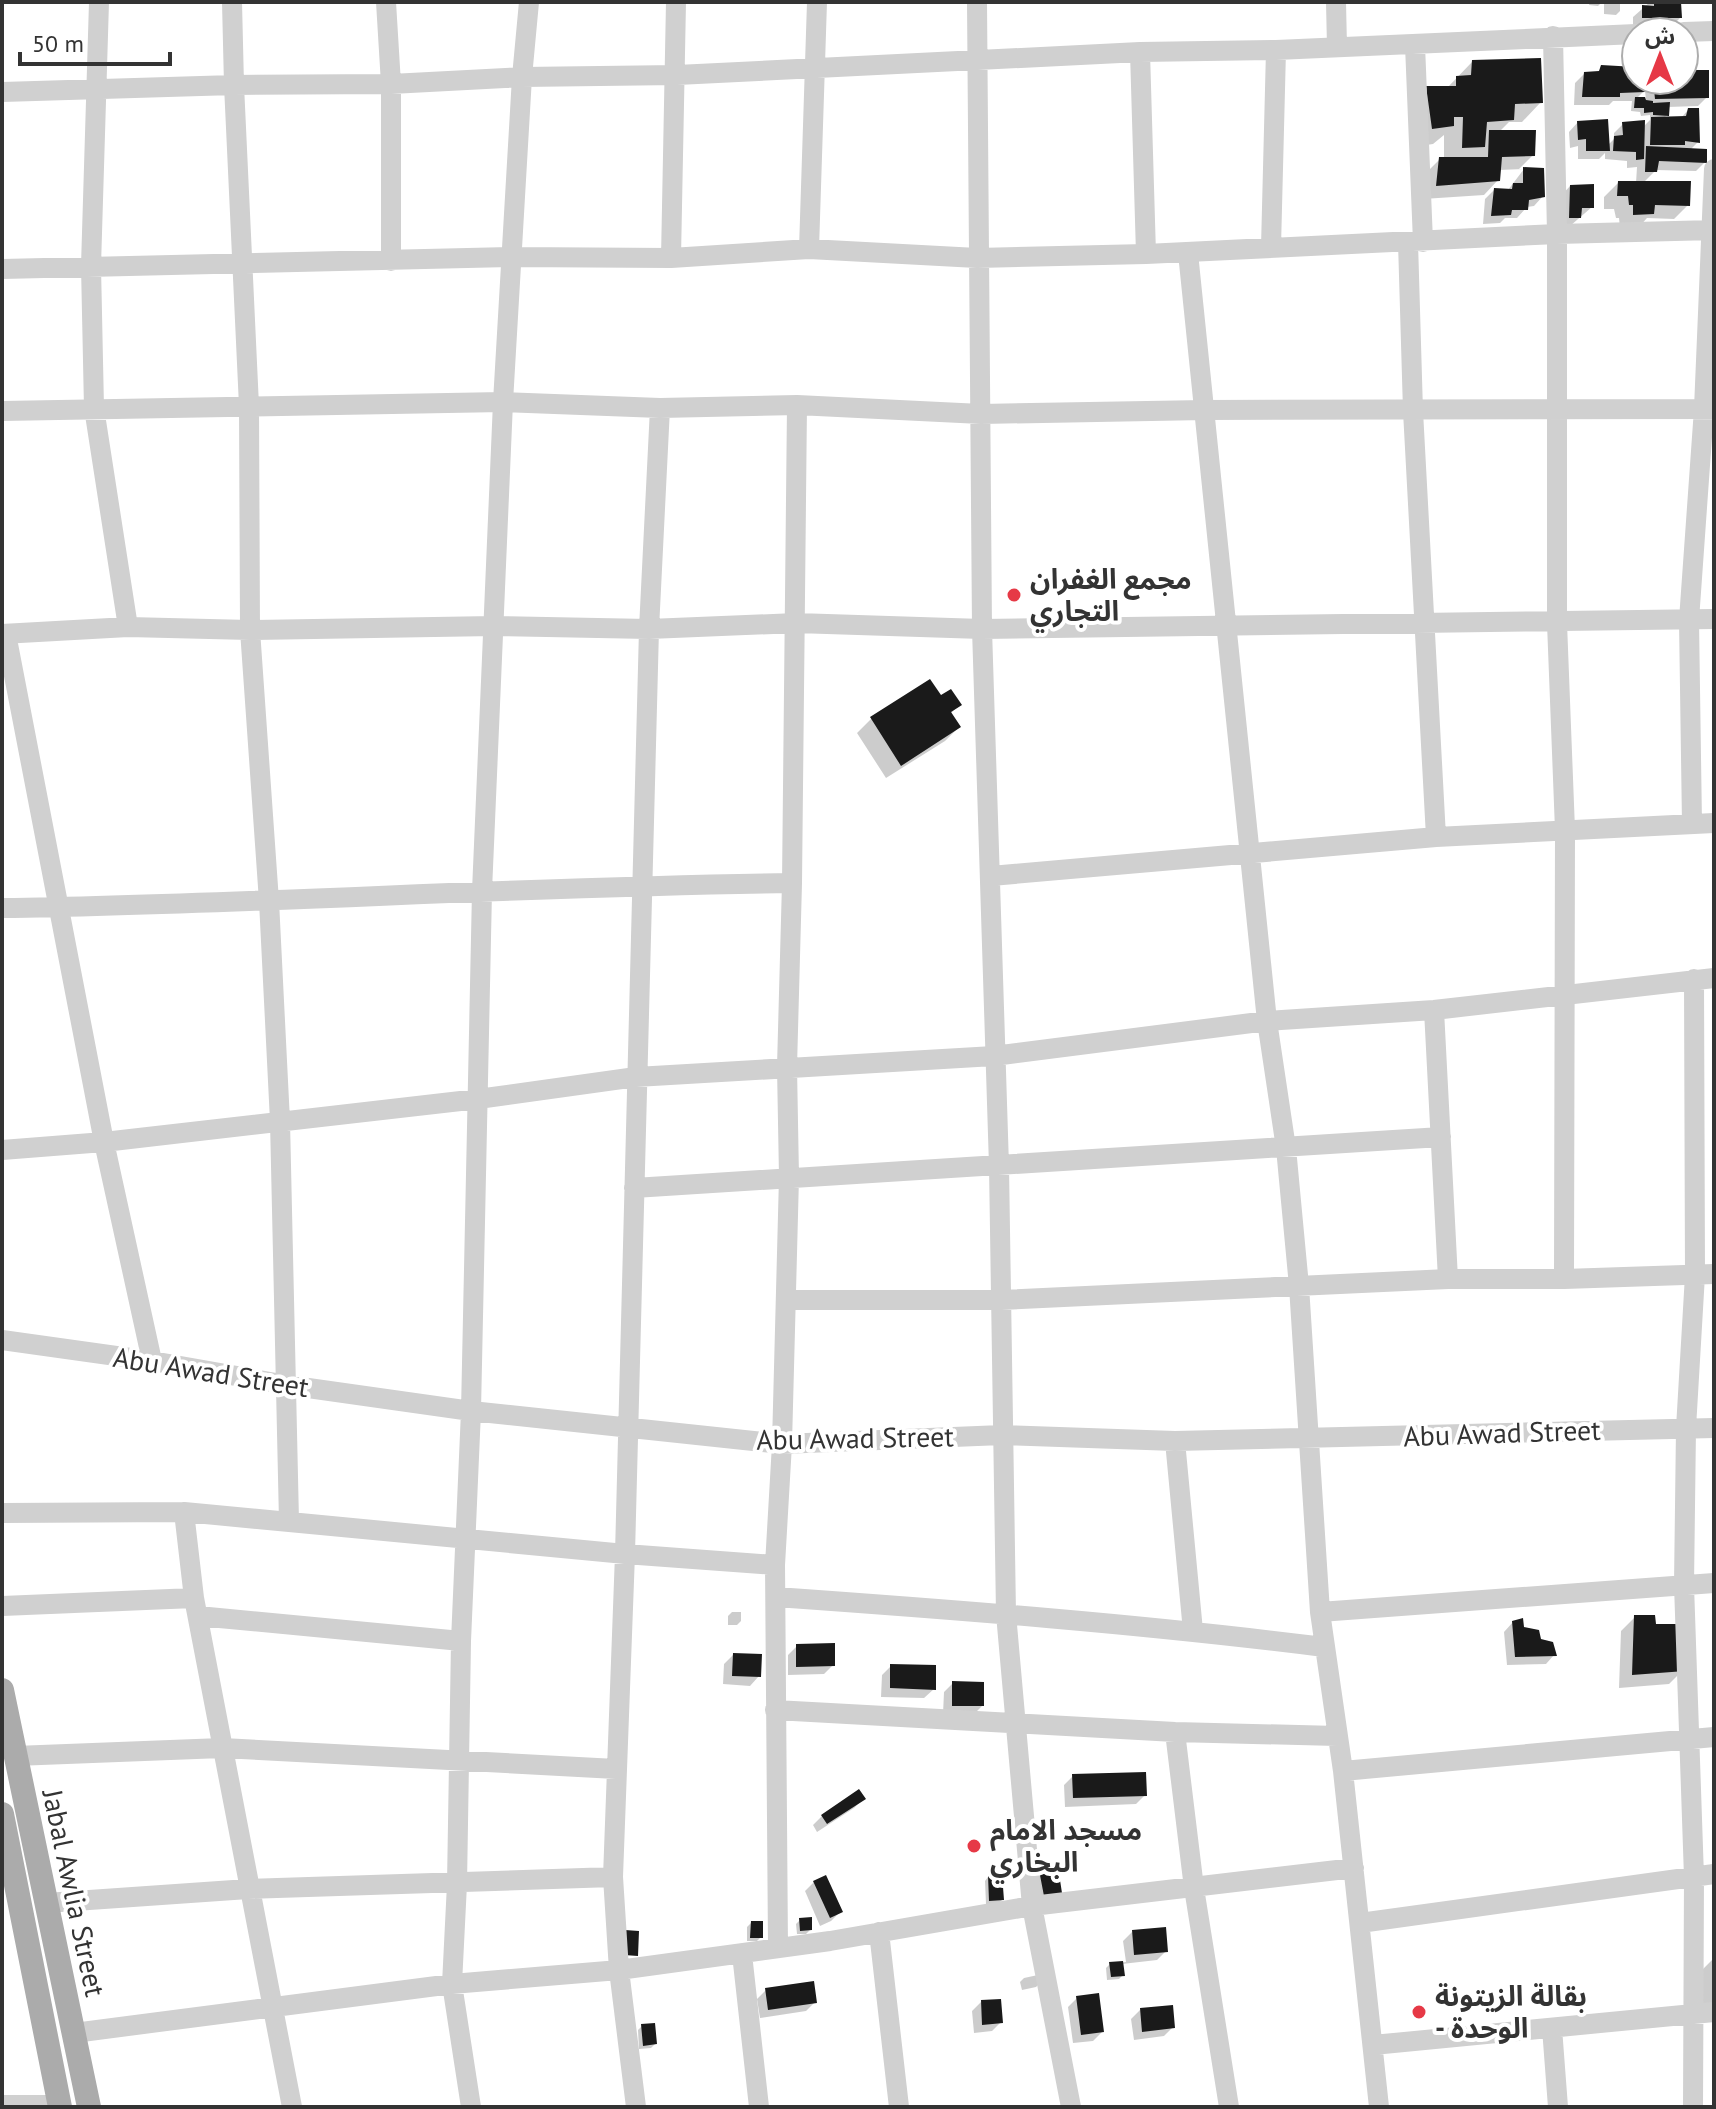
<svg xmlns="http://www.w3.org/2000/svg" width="1716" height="2109" font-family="'PT Sans','Noto Sans Arabic',sans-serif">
<rect width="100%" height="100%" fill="#fff"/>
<path fill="#0003" d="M 1590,2 L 1602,2 L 1598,6 L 1589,5 Z
M 1604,2 L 1620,2 L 1620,11 L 1616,15 L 1604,14 Z
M 1650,2 L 1679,2 L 1680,18 L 1671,27 L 1633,27 L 1633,17 Z
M 1472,62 L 1541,102 L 1522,122 L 1509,122 L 1499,132 L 1533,155 L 1519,169 L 1542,169 L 1543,196 L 1534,206 L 1527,207 L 1517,218 L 1505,218 L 1500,223 L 1483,224 L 1485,199 L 1494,190 L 1508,190 L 1524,169 L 1499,170 L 1498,180 L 1484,195 L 1423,199 L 1426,173 L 1440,159 L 1444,159 L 1444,135 L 1433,144 L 1413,147 L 1427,88 L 1447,88 Z
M 1602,68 L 1636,69 L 1636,80 L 1644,80 L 1643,92 L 1635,100 L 1646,100 L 1645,91 L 1654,82 L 1684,80 L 1684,72 L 1707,97 L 1698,106 L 1668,107 L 1667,115 L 1664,118 L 1681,118 L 1688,110 L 1698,142 L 1690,150 L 1705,162 L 1696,171 L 1656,170 L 1643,183 L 1688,205 L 1674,219 L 1647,218 L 1638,228 L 1620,228 L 1619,218 L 1616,218 L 1614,209 L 1604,209 L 1604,197 L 1619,182 L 1636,183 L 1637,167 L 1627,168 L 1627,161 L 1605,159 L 1605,153 L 1599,159 L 1578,159 L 1578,146 L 1570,148 L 1569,132 L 1578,122 L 1608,145 L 1614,139 L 1614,133 L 1623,124 L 1643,127 L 1650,120 L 1650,115 L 1641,116 L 1640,112 L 1631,111 L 1632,101 L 1613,101 L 1609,105 L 1574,105 L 1575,83 L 1584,74 L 1596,74 Z
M 1570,186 L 1592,207 L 1570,226 L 1561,226 L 1561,196 Z
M 930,681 L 940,698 L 959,705 L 950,714 L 959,727 L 945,741 L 886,778 L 857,733 L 871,719 Z
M 732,1612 L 741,1612 L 741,1621 L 737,1625 L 728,1625 L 728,1616 Z
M 1635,1617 L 1655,1626 L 1683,1670 L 1669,1684 L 1619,1688 L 1621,1631 Z
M 1513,1622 L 1554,1655 L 1546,1664 L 1507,1665 L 1504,1632 Z
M 797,1646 L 833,1665 L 824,1674 L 788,1675 L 788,1655 Z
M 733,1655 L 759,1676 L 750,1686 L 723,1684 L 724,1664 Z
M 891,1666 L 934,1689 L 924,1698 L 881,1697 L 882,1675 Z
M 953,1683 L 982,1706 L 973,1715 L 943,1714 L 944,1692 Z
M 1073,1776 L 1145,1795 L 1136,1804 L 1065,1807 L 1064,1785 Z
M 863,1799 L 854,1808 L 817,1832 L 813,1825 L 822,1816 Z
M 1040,1872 L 1051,1901 L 1035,1904 L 1031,1881 Z
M 988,1877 L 1002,1900 L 998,1904 L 986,1904 L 985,1881 Z
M 814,1882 L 840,1912 L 831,1921 L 820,1926 L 805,1891 Z
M 800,1920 L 810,1930 L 806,1934 L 797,1934 L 796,1924 Z
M 751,1923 L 761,1937 L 757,1941 L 747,1941 L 747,1927 Z
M 1132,1932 L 1166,1951 L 1157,1960 L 1122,1964 L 1123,1975 L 1119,1979 L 1107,1980 L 1106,1968 L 1110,1964 L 1126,1962 L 1123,1941 Z
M 1714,1958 L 1714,2012 L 1699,2013 L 1702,1970 Z
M 1038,1975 L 1040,1983 L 1036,1987 L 1022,1990 L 1020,1982 L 1024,1978 Z
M 766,1990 L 815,2002 L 806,2011 L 760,2018 L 757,1999 Z
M 1077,1998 L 1102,2032 L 1093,2041 L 1073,2043 L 1068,2007 Z
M 981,2002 L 1001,2022 L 992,2031 L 974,2033 L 972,2011 Z
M 1140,2010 L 1173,2027 L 1164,2036 L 1134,2040 L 1131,2019 Z
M 642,2026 L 655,2044 L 651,2048 L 639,2049 L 638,2030 Z"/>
<path fill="#1a1a1a" d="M 1654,2 L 1681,2 L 1682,18 L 1642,18 L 1642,5 L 1654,6 Z
M 1541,58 L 1543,103 L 1515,104 L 1514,120 L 1487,122 L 1485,147 L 1462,148 L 1463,117 L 1454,117 L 1454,126 L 1432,129 L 1426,86 L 1456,86 L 1456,76 L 1471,75 L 1472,60 Z
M 1601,65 L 1636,67 L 1636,80 L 1646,80 L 1645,92 L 1620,93 L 1620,97 L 1582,97 L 1584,72 L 1599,71 Z
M 1684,70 L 1709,70 L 1709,98 L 1655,99 L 1653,80 L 1684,80 Z
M 1635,97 L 1645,97 L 1646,100 L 1653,101 L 1653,103 L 1670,102 L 1669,116 L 1653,115 L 1653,112 L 1644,113 L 1644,108 L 1634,108 Z
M 1688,108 L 1699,108 L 1700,143 L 1685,141 L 1685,145 L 1650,145 L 1651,117 L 1686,116 Z
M 1608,119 L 1610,151 L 1586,151 L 1586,139 L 1578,140 L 1577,121 Z
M 1645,120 L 1644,159 L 1636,160 L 1636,152 L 1613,151 L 1614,136 L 1623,135 L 1622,122 Z
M 1489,130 L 1536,130 L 1535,156 L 1502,157 L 1500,181 L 1436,186 L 1439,157 L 1488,157 Z
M 1646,146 L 1707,149 L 1707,163 L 1659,161 L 1657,172 L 1645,172 Z
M 1523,167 L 1544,168 L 1545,197 L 1529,200 L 1528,210 L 1512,210 L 1511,215 L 1491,216 L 1494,188 L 1512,189 L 1513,183 L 1523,183 Z
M 1618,181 L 1691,181 L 1690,206 L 1655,205 L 1654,214 L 1633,215 L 1633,205 L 1629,205 L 1628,196 L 1617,196 Z
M 1594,184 L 1594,208 L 1582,208 L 1581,218 L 1569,218 L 1570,185 Z
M 930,679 L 941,695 L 951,689 L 962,705 L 951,712 L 961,727 L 901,766 L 870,717 Z
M 1634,1615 L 1655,1615 L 1656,1624 L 1683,1624 L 1685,1671 L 1632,1675 Z
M 1523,1618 L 1524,1627 L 1539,1630 L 1541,1639 L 1553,1642 L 1557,1656 L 1515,1657 L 1512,1621 Z
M 835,1643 L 835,1666 L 796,1667 L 796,1644 Z
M 733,1653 L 762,1654 L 761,1677 L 732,1676 Z
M 890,1664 L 936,1665 L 936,1690 L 890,1688 Z
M 952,1681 L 984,1682 L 984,1706 L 952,1706 Z
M 1146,1772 L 1147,1796 L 1073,1798 L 1072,1774 Z
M 859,1789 L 866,1799 L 827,1824 L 821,1815 Z
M 1058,1867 L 1062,1893 L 1044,1896 L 1039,1870 Z
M 1002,1874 L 1004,1900 L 989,1901 L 988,1875 Z
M 826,1875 L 843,1912 L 830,1918 L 813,1881 Z
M 812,1917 L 812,1930 L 800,1931 L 799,1918 Z
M 751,1921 L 763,1921 L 763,1938 L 750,1938 Z
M 1166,1927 L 1168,1952 L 1134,1955 L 1132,1930 Z
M 625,1930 L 639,1931 L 638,1956 L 624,1955 Z
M 1123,1961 L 1125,1976 L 1111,1977 L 1109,1962 Z
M 814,1981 L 817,2003 L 768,2010 L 765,1988 Z
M 1099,1993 L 1104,2032 L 1081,2035 L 1076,1996 Z
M 1001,1999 L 1003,2023 L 982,2025 L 981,2000 Z
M 1173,2005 L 1175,2028 L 1142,2032 L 1140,2008 Z
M 655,2023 L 657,2044 L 643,2046 L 641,2024 Z"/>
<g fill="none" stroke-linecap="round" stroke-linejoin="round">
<path stroke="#d0d0d0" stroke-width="20" d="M 99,2 L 91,266 L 94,408 L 128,627
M 232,2 L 234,85 L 249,406 L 250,630 L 269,901 L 280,1121 L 289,1521
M 386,2 L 391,84 L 391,261
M 977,2 L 982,629 L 999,1166 L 1006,1614 L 1032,1906 L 1071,2107
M 1336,2 L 1337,47
M 1684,32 L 1714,31
M 1553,36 L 1557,234 L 1557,623 L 1565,830 L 1564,1279
M 1415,45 L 1423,242
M 1140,52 L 1146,254
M 2,92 L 234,85 L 391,84 L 522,77 L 677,75 L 1140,52 L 1276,50 L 1636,34
M 1408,242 L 1413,411 L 1436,837
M 1271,247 L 1276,50
M 809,249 L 817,2
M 1188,253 L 1267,1021 L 1286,1148 L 1299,1286 L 1320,1612 L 1343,1771 L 1379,2107
M 671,258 L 676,2
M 2,269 L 511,257 L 671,258 L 809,249 L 977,258 L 1146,254 L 1557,234 L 1714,230
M 2,411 L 503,402 L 660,408 L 797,405 L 981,414 L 1205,410 L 1714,409
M 2,634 L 128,627 L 250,630 L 494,626 L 649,629 L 796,623 L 982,629 L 1714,619
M 6,634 L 104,1142 L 152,1361
M 1692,824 L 1689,620 L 1704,409 L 1714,169
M 991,876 L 1436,837 L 1714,823
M 2,908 C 266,904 529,886 792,883
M 1434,1010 L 1448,1279
M 2,1150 L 104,1142 L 478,1099 L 636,1077 L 994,1056 L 1267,1021 L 1434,1010 L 1714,978
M 634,1188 L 1441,1137
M 786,1300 L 1001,1300 L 1448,1279 L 1564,1279 L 1714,1274
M 2,1340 L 152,1361 L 287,1385 L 471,1411 L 782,1444 L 1002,1435 L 1175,1441 L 1714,1428
M 1175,1441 L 1193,1631
M 184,1512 L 194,1598 L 292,2107
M 2,1513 L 184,1512 L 625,1554 L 775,1565
M 776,1597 C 959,1610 1141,1624 1324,1647
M 2,1606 L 194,1598
M 1320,1612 L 1714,1583
M 198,1616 L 461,1641
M 775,1710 L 1175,1732 L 1337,1736
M 1175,1732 L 1194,1888 L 1229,2107
M 15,1756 L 222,1748 L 616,1769
M 1343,1771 L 1714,1737
M 46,1903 L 248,1889 L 613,1877
M 1360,1923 L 1714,1874
M 879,1932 L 899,2107
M 778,1947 L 775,1565 L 782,1444 L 789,1177 L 787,1067 L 792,883 L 797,405
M 742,1954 L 759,2107
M 1552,2028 L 1558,2107
M 74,2033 L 452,1984 L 619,1970 L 830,1941 L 1032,1906 L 1354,1868
M 1373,2045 L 1714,2012
M 2,2105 L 60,2105
M 471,2107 L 452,1984 L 457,1884 L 461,1641 L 471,1411 L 482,891 L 503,402 L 522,77 L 529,2
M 636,2107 L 619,1970 L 613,1877 L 625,1554 L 649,629 L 660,408
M 1693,2107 L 1694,1877 L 1684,1585 L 1686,1428 L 1695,1275 L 1694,979"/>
<path stroke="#ababab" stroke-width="24" d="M 2,1690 L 89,2107
M 2,1814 L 60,2107"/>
</g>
<g fill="#e63946" stroke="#fff" stroke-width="3">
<circle cx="1014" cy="595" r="8"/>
<circle cx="974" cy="1846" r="8"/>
<circle cx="1419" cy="2012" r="8"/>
</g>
<g text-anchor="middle" stroke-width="8" stroke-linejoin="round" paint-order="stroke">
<g font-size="28" font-weight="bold" fill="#333" stroke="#fff" text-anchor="start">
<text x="1030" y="589">مجمع الغفران<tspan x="1030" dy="32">التجاري</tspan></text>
<text x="990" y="1840">مسجد الامام<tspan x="990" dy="32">البخاري</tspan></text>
<text x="1435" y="2006">بقالة الزيتونة<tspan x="1435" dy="32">- الوحدة</tspan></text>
</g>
<g font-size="28" fill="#333" stroke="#fff">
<text transform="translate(211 1372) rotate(9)" y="10">Abu Awad Street</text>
<text transform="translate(1502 1433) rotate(-2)" y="10">Abu Awad Street</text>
<text transform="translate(855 1438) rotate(-1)" y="10">Abu Awad Street</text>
<text transform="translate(74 1893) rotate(78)" y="10">Jabal Awlia Street</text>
</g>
</g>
<rect width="1716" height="2109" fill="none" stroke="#333333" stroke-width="8"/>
<g transform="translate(1660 56)"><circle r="38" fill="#ffffff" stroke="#adadad" stroke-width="2"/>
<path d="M0-6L14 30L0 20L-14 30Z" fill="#e63946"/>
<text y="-12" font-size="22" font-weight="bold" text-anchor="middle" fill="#333333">ش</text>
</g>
<path d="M20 52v12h150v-12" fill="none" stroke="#333333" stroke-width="4"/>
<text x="32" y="52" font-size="24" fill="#333333" stroke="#ffffff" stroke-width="6" paint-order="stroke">50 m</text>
</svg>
